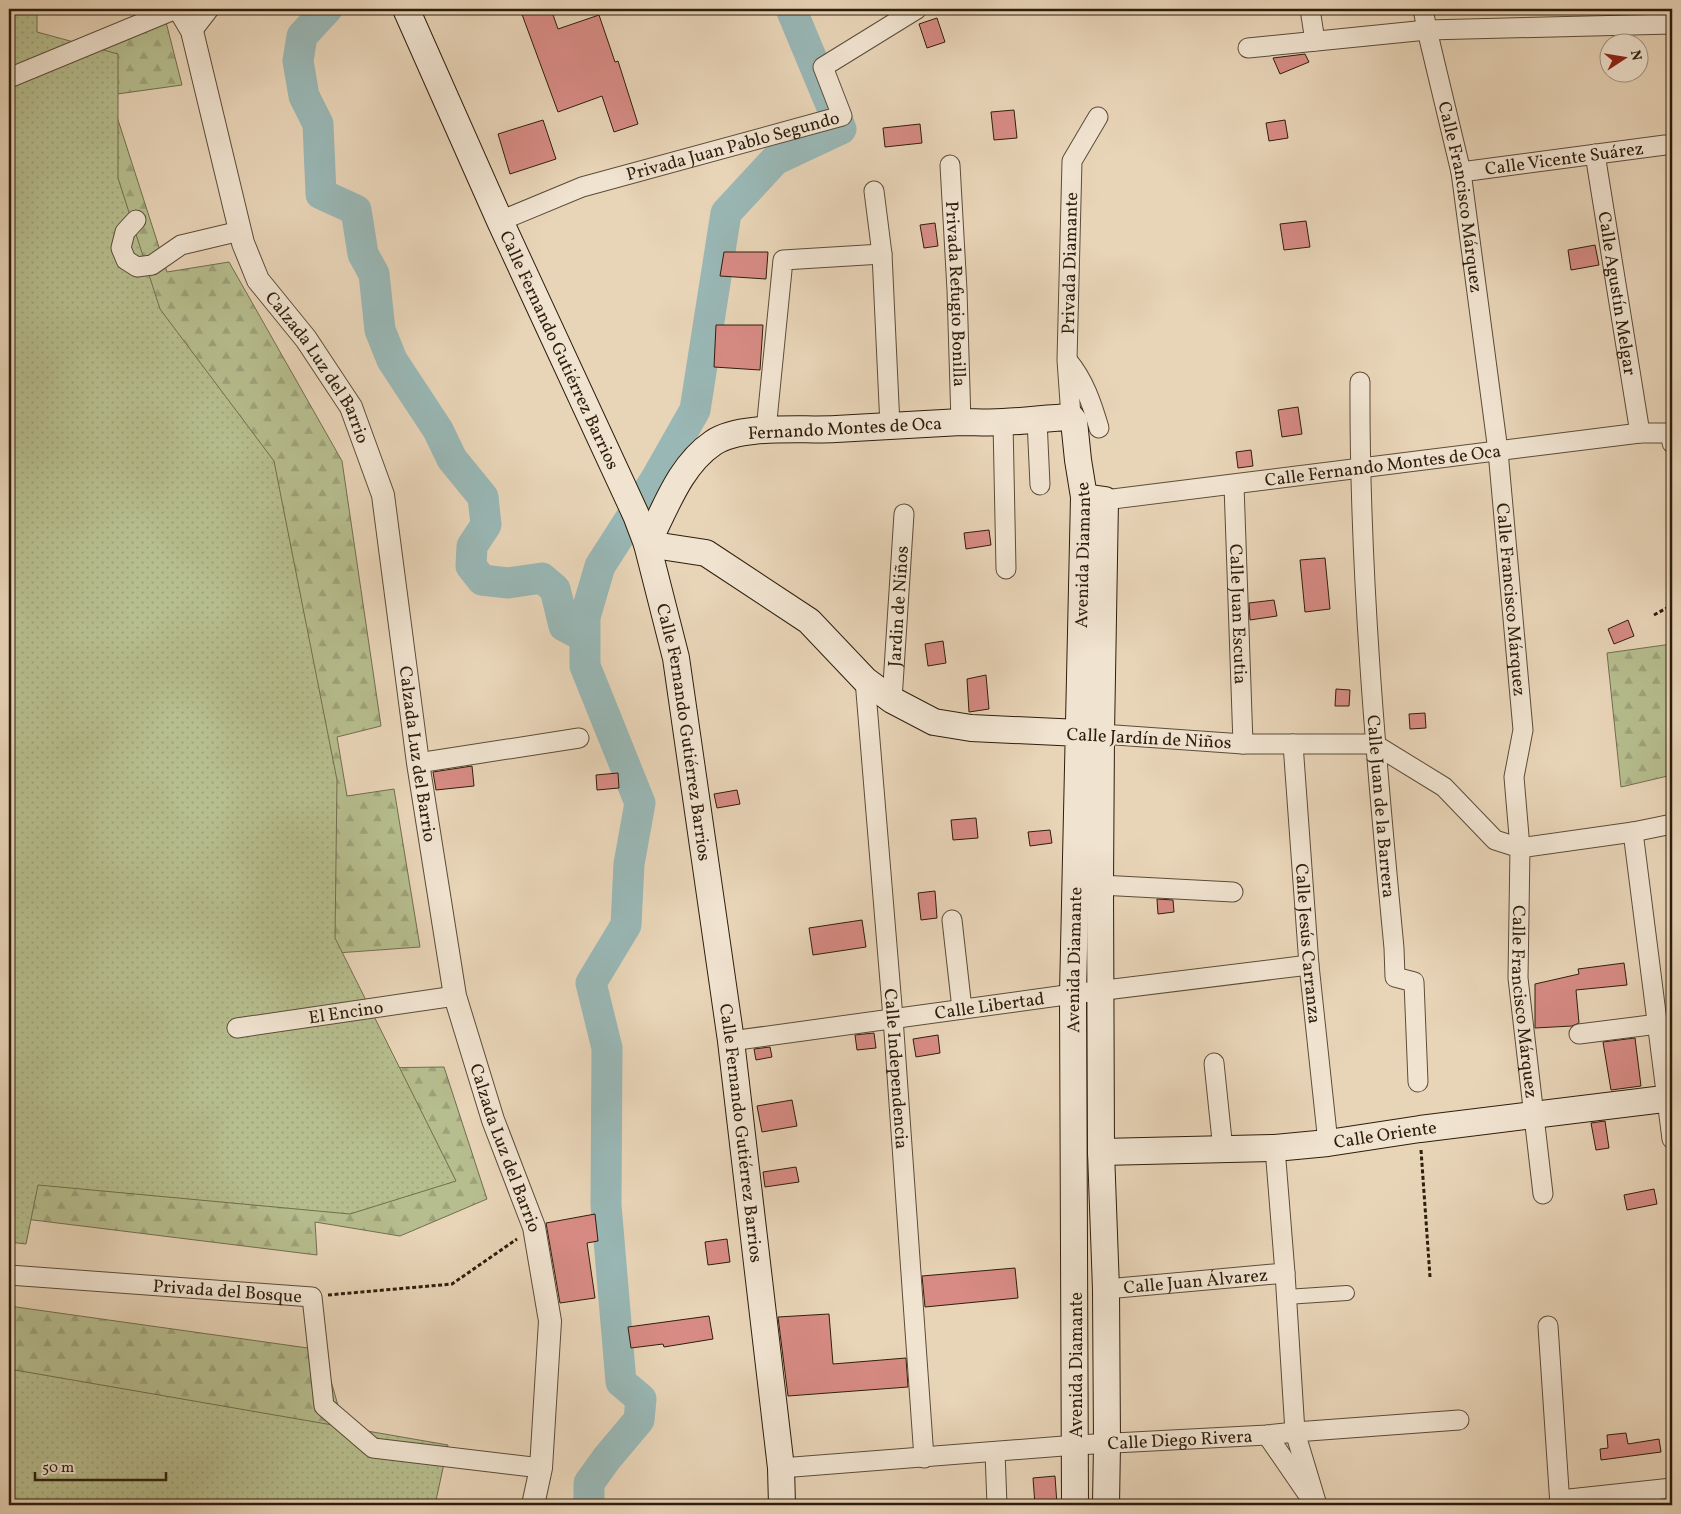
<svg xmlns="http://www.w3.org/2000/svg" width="1681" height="1514" font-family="Vollkorn,serif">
<defs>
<pattern id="forest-firs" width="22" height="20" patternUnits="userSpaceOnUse" patternTransform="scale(1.25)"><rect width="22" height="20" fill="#b6bd8e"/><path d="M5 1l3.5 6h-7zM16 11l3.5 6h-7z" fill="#9da279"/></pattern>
<pattern id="park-dots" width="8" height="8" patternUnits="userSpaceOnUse" patternTransform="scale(1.25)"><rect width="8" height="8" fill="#b6bd8e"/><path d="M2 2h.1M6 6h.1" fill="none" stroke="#9da279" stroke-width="1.8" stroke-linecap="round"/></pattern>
</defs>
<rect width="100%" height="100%" fill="#e8d4b7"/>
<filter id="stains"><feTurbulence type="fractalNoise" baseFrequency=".004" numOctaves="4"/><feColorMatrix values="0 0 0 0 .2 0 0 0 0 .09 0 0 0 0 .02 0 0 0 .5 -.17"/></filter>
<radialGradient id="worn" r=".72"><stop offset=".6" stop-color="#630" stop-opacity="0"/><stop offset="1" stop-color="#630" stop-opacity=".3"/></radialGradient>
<path fill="url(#forest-firs)" stroke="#726e4e" d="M 165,18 L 182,85 L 110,95 L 167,272 L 229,262 L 342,461 L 381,726 L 337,737 L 347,796 L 394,789 L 420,947 L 226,961 L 291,1069 L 444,1067 L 487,1199 L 400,1236 L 315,1222 L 317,1255 L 9,1217 L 9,66 Z
M 1672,644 L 1672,775 L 1621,787 L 1607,653 Z
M 9,1306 L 322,1350 L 364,1495 L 416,1505 L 9,1505 Z"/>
<path fill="url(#park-dots)" stroke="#726e4e" d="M 9,9 L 37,9 L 37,32 L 118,54 L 118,178 L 160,309 L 274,461 L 337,780 L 335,938 L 456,1181 L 350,1214 L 38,1185 L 26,1244 L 9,1242 Z
M 9,1369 L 448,1445 L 435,1505 L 9,1505 Z"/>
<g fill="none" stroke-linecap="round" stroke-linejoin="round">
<path stroke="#99b7b5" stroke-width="31" d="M 327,9 L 302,36 L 298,61 L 304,96 L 318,124 L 321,194 L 356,210 L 363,254 L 374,274 L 380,330 L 392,360 L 438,430 L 452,459 L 483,497 L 486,525 L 472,546 L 471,566 L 482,580 L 508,583 L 542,578 L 555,589 L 564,626 L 585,637
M 589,1505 L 589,1483 L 607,1458 L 639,1420 L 641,1399 L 621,1382 L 606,1205 L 607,1048 L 591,983 L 626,925 L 629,864 L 640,803 L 585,666 L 585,617 L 600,566 L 657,477 L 695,410 L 726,213 L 775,160 L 841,129 L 791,9"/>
</g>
<path fill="#d78b84" stroke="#2e1e0d" d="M 520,9 L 551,9 L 558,29 L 599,15 L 615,62 L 618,61 L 638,124 L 614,132 L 602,96 L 558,112 Z
M 937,18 L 945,42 L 927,48 L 919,24 Z
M 1305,54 L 1309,62 L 1280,74 L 1273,58 Z
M 1014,110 L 1017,138 L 994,140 L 991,112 Z
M 543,120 L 556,159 L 510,174 L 498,134 Z
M 1285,120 L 1288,138 L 1269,141 L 1266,123 Z
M 920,124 L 922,143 L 885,147 L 883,128 Z
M 1306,221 L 1310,247 L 1284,250 L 1280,224 Z
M 935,223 L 938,246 L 924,248 L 920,225 Z
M 1595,245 L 1599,265 L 1571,270 L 1568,250 Z
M 724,252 L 768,252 L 766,279 L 720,276 Z
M 716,325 L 763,325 L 760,370 L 714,367 Z
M 1298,407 L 1302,434 L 1282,437 L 1278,410 Z
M 1251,450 L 1253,466 L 1238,468 L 1236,452 Z
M 989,530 L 991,545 L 966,549 L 964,533 Z
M 1325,558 L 1330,609 L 1305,612 L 1300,560 Z
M 1274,600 L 1277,616 L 1250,620 L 1249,603 Z
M 1628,620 L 1634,636 L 1614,644 L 1608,629 Z
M 943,641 L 946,663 L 928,666 L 925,644 Z
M 986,675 L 989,709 L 969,712 L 967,679 Z
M 1336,689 L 1350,690 L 1349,706 L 1335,706 Z
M 1425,713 L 1426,728 L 1410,729 L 1409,714 Z
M 472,766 L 474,786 L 436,790 L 433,772 Z
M 618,773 L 619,788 L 597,790 L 596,775 Z
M 737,790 L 740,804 L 717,808 L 714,794 Z
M 976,818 L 978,838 L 953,840 L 951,820 Z
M 1050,830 L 1052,843 L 1030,846 L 1028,832 Z
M 935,891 L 937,918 L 921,920 L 918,893 Z
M 1157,899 L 1173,900 L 1174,912 L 1158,914 Z
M 862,920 L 866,947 L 813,955 L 809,928 Z
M 1624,963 L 1627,985 L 1576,990 L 1579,1023 L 1572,1026 L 1535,1028 L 1535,984 L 1579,974 L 1578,969 Z
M 874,1033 L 876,1048 L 857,1050 L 855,1035 Z
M 938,1035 L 940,1053 L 916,1057 L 913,1039 Z
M 1635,1038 L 1641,1086 L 1611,1090 L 1603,1042 Z
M 770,1047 L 772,1057 L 756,1060 L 754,1049 Z
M 792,1100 L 797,1126 L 762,1132 L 757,1106 Z
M 1605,1121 L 1609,1148 L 1596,1150 L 1591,1123 Z
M 796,1167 L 799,1182 L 765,1187 L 763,1172 Z
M 1654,1189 L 1657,1204 L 1627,1210 L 1624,1195 Z
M 595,1214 L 598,1241 L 587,1243 L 595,1298 L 560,1303 L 546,1223 Z
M 727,1239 L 730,1262 L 708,1265 L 705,1242 Z
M 1015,1268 L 1018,1298 L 925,1307 L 922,1276 Z
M 829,1314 L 833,1364 L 906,1358 L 908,1387 L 788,1396 L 778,1317 Z
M 709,1316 L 713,1339 L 664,1347 L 663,1344 L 631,1348 L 628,1327 Z
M 1626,1433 L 1628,1444 L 1659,1439 L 1661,1452 L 1601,1460 L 1600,1449 L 1608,1448 L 1607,1435 Z
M 1055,1476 L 1057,1505 L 1035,1505 L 1033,1478 Z"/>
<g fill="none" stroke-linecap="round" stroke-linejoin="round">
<defs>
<path id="pedestrian" d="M 1286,1297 L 1347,1293"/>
<g id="minor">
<path d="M 1310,9 L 1315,41"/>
<path id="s1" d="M 1423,9 L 1427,30 L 1461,172 L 1498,451 L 1523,730 L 1514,777 L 1520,848 L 1518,978 L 1543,1194"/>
<path d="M 192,31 L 209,9"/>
<path d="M 1248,48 L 1427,30 L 1672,24"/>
<path d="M 9,78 L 176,9"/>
<path id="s2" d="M 1595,154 L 1640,433"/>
<path id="s3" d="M 950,165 L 957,290 L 961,422"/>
<path id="s4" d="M 1461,172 L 1665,145"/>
<path d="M 874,191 L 882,254 L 890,426"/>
<path d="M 136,220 L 125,232 L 121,248 L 126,260 L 137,267 L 152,265 L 181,245 L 240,231"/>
<path id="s5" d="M 500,221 L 582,187 L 842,116 L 823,67 L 917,9"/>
<path d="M 1068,361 C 1084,380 1092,404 1099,428"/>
<path id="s6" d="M 1360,382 C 1359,571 1376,760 1394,948 L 1395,977 L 1414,982 L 1418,1082"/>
<path id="s7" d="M 1071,417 L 1067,360 L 1072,161 L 1098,117"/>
<path d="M 1037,420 L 1040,485"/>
<path d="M 1003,422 L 1006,569"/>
<path d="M 766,430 L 783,260 L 882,254"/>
<path id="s8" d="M 1234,485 L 1243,744"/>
<path id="s9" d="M 1105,500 L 1640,433 L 1671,433 L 1672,443"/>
<path id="s10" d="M 865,680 L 893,1018 L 924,1458"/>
<path id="s11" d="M 892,700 L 904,514"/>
<path d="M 1101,734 L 1243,744 L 1374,744 L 1444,787 L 1495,840 L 1520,848 L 1633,832 L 1672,824"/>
<path id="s12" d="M 1293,744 L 1309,965 L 1328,1143"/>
<path d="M 418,763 L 579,738"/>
<path d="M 1633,832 L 1672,1139"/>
<path d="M 1100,885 L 1233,892"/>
<path d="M 952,920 L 962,1009"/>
<path id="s13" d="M 237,1028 L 455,996"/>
<path d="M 1579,1034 L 1658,1024"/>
<path id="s14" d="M 731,1041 L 1073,994 L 1309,965"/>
<path d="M 1214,1063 L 1223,1150"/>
<path d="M 1275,1148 L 1285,1273 L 1295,1432 L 1317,1505"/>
<path id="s15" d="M 9,1275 L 312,1297 L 324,1406 L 373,1448 L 541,1468"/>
<path id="s16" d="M 1106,1289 L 1285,1273"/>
<path d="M 1548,1326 L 1560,1505"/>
<path d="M 1267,1435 L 1309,1496"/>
<path d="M 995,1452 L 997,1505"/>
<path id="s17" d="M 781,1468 L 1076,1445 L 1267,1435 L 1295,1432 L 1459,1420"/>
<path d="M 1560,1500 L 1672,1488"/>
</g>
<g id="tertiary">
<path id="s18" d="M 179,9 L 192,31 L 243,243 L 258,280 L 306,339 L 351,407 L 383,495 L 418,763 L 455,996 L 493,1120 L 534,1227 L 550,1321 L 541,1468 L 533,1505"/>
</g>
<g id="secondary">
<path id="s19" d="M 406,9 L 500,221 L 636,515 L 647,544 L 676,658 L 731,1041 L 781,1468 L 782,1505"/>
<path d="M 1084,497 L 1105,500 L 1101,734 L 1100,885 L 1101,1152 L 1106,1289 L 1107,1444 L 1106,1505"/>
<path id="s20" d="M 1101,1152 L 1275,1148 L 1328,1143 L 1420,1129 L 1672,1098"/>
<path id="s21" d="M 1075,1505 L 1073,994 L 1084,497 L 1078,460 L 1074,421 L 1071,417 C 1048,418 1026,421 1003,422 C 989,423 975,422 961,422 C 919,424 878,427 836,429 C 801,431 741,424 713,443 C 679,466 665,510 647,544 L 706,553 L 809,621 L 865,680 L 892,700 L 934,722 L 971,728 L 1101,734"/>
</g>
</defs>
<use href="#pedestrian" stroke="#5c4c38" stroke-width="16"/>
<use href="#minor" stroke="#5c4c38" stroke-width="21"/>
<use href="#tertiary" stroke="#5c4c38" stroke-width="24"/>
<use href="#secondary" stroke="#2e1e0d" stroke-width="28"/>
<path stroke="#2e1e0d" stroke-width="3" stroke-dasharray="4 2.5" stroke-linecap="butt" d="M 1654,615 L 1672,605
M 1421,1150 L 1430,1277
M 328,1295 L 452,1284 L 517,1239"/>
<use href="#pedestrian" stroke="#f0e3d0" stroke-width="14"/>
<use href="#minor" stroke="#f0e3d0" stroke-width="19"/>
<use href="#tertiary" stroke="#f0e3d0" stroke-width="22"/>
<use href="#secondary" stroke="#f0e3d0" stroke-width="26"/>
</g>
<g text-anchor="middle" stroke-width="4.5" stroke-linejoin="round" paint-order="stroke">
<g font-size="18" fill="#2e1e0d" stroke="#f0e3d0">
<text dy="6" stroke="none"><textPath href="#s5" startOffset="245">Privada Juan Pablo Segundo</textPath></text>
<text dy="6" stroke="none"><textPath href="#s4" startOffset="104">Calle Vicente Suárez</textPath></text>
<text dy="6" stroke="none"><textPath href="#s1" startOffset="192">Calle Francisco Márquez</textPath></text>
<text dy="6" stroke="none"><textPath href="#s7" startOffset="154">Privada Diamante</textPath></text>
<text dy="6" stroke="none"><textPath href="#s2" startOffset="141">Calle Agustín Melgar</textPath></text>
<text dy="6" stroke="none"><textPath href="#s3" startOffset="129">Privada Refugio Bonilla</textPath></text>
<text dy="6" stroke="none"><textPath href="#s19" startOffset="374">Calle Fernando Gutiérrez Barrios</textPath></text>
<text dy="6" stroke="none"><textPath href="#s18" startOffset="390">Calzada Luz del Barrio</textPath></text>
<text transform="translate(845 428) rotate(-3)" y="6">Fernando Montes de Oca</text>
<text dy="6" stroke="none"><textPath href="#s9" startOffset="280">Calle Fernando Montes de Oca</textPath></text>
<text dy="6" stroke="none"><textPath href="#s21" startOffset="950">Avenida Diamante</textPath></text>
<text dy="6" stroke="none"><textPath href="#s1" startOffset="598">Calle Francisco Márquez</textPath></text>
<text dy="6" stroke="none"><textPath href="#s11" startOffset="94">Jardin de Niños</textPath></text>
<text dy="6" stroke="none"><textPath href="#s8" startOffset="129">Calle Juan Escutia</textPath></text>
<text dy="6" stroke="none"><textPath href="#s19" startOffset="779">Calle Fernando Gutiérrez Barrios</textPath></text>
<text transform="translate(1149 738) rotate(3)" y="6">Calle Jardín de Niños</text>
<text dy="6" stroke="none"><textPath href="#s18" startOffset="796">Calzada Luz del Barrio</textPath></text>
<text dy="6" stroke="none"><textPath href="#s6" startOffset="425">Calle Juan de la Barrera</textPath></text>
<text dy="6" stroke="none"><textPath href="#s12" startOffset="200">Calle Jesús Carranza</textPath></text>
<text dy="6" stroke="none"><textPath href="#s21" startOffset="545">Avenida Diamante</textPath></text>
<text dy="6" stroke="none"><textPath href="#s1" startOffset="1002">Calle Francisco Márquez</textPath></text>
<text dy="6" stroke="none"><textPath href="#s14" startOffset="261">Calle Libertad</textPath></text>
<text dy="6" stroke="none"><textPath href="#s13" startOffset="110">El Encino</textPath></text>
<text dy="6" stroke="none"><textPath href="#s10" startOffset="390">Calle Independencia</textPath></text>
<text dy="6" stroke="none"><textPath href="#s19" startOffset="1184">Calle Fernando Gutiérrez Barrios</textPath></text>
<text dy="6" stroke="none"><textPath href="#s20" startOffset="285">Calle Oriente</textPath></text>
<text dy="6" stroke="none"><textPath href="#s18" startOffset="1201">Calzada Luz del Barrio</textPath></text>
<text dy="6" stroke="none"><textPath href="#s16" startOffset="90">Calle Juan Álvarez</textPath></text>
<text dy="6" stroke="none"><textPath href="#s15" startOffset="219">Privada del Bosque</textPath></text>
<text transform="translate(1076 1365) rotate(-90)" y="6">Avenida Diamante</text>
<text dy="6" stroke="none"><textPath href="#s17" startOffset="400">Calle Diego Rivera</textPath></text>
</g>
</g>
<rect width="1681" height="1514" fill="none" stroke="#e8d4b7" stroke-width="30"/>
<rect x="10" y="10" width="1661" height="1494" fill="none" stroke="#2e1e0d" stroke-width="2.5"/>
<rect x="15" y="15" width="1651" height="1484" fill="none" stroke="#2e1e0d"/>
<g transform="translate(1624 58) rotate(78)"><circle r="24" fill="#f0e3d0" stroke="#a29482"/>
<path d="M0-4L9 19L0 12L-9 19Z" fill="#8f2418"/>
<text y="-8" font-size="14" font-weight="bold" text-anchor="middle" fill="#2e1e0d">N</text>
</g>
<path d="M35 1472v8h131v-8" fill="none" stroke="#2e1e0d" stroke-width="2.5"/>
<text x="42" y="1472" font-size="15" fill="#2e1e0d" stroke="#f0e3d0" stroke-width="4" paint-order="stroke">50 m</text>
<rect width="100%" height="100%" filter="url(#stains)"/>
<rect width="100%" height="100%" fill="url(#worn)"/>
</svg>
